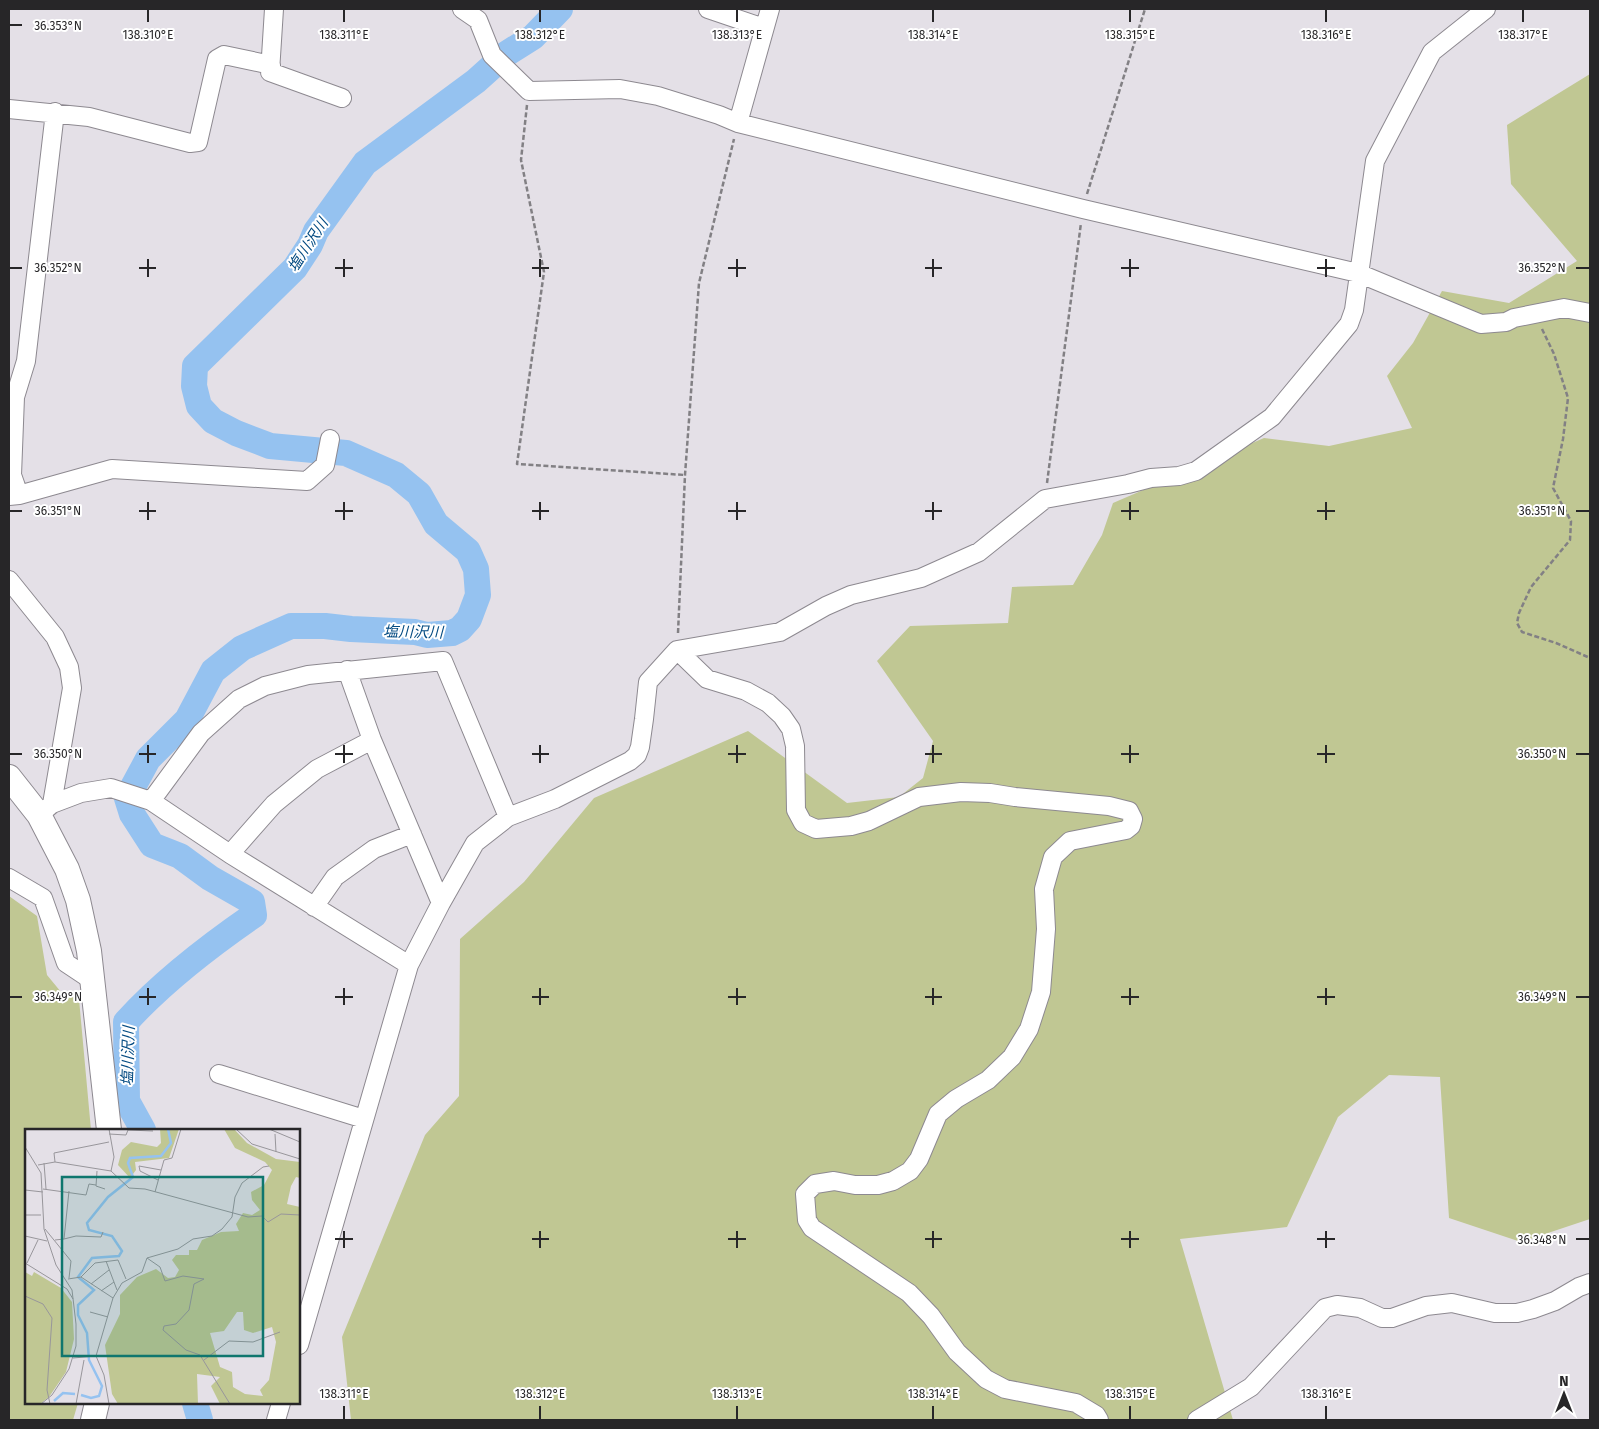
<svg xmlns="http://www.w3.org/2000/svg" width="1599" height="1429" font-family="'Fira Sans','Noto Sans JP',sans-serif">
<rect width="100%" height="100%" fill="#e4e0e7"/>
<path fill="#c0c793" d="M 1590,74 L 1590,1219 L 1521,1242 L 1449,1218 L 1440,1077 L 1389,1075 L 1338,1117 L 1287,1227 L 1180,1239 L 1233,1420 L 351,1420 L 342,1337 L 425,1135 L 459,1096 L 460,939 L 524,882 L 594,798 L 748,731 L 847,803 L 899,797 L 923,778 L 933,741 L 877,661 L 910,626 L 1008,623 L 1012,587 L 1073,585 L 1102,535 L 1113,503 L 1264,438 L 1329,446 L 1412,428 L 1387,376 L 1413,343 L 1442,291 L 1509,303 L 1577,261 L 1511,184 L 1507,125 Z
M 9,896 L 37,916 L 47,975 L 61,992 L 79,999 L 91,1130 L 26,1130 L 26,1403 L 78,1403 L 73,1420 L 9,1420 Z"/>
<g fill="none" stroke-linecap="round" stroke-linejoin="round">
<path stroke="#95c2f0" stroke-width="26" d="M 143,1130 L 127,1101 L 126,1022 C 163,981 209,946 254,915 L 252,902 L 210,878 L 180,856 L 152,845 L 132,814 L 127,798 L 148,759 L 187,720 L 213,671 L 242,648 L 291,626 L 325,626 L 351,629 L 415,632 L 427,635 L 452,633 L 460,629 L 469,619 L 478,595 L 476,569 L 468,551 L 436,524 L 419,494 L 396,475 L 346,453 L 270,446 L 236,433 L 213,421 L 199,406 L 194,386 L 195,366 L 295,268 L 310,245 L 316,231 L 365,163 L 476,81 L 506,54 L 533,37 L 560,9
M 195,1403 L 200,1420"/>
<defs>
<path id="minor" d="M 274,9 L 270,72 L 342,98
M 462,9 L 478,20 L 492,55 L 529,91 L 620,89 L 658,96 L 719,115 L 738,123 L 1083,209 L 1358,273 L 1481,324 L 1506,322 L 1514,318 L 1564,308 L 1590,313
M 708,9 L 764,28
M 9,109 L 89,117 L 190,143 L 198,142 L 217,59 L 224,55 L 271,65
M 738,123 L 770,9
M 19,495 L 112,469 L 307,481 L 325,465 L 330,439
M 9,496 L 19,495 L 12,475 L 15,397 L 26,361 L 55,112
M 9,580 L 55,637 L 69,667 L 72,688 L 52,804
M 677,650 L 707,679 L 746,691 L 768,703 L 782,716 L 791,729 L 795,746 L 796,810 L 803,823 L 816,829 L 851,826 L 869,821 L 919,797 L 961,792 L 990,793 L 1015,797 L 1109,806 L 1129,811 L 1133,819 L 1131,826 L 1126,830 L 1070,841 L 1053,857 L 1044,889 L 1046,929 L 1041,992 L 1029,1029 L 1012,1057 L 988,1080 L 956,1099 L 938,1114 L 919,1159 L 910,1171 L 893,1181 L 878,1185 L 855,1185 L 834,1181 L 815,1184 L 805,1194 L 807,1220 L 812,1228 L 909,1293 L 931,1316 L 957,1352 L 986,1379 L 1005,1389 L 1076,1403 L 1096,1415 L 1099,1420
M 347,670 L 372,740 L 441,903
M 151,801 L 201,733 L 239,699 L 265,686 L 308,675 L 443,661 L 508,817
M 39,815 L 52,804 L 81,793 L 111,788 L 151,801 L 230,854 L 409,965
M 230,854 L 274,804 L 317,769 L 372,740
M 9,878 L 43,898 L 66,963 L 93,981
M 314,907 L 335,877 L 374,849 L 412,834
M 219,1074 L 364,1119
M 299,1345 L 409,965 L 441,903 L 475,843 L 508,817 L 555,799 L 630,761 L 637,755 L 640,747 L 644,719 L 648,682 L 677,650 L 780,632 L 826,606 L 851,595 L 921,578 L 979,552 L 1045,499 L 1128,484 L 1151,478 L 1179,476 L 1196,471 L 1272,417 L 1349,324 L 1354,310 L 1375,161 L 1432,52 L 1486,9
M 276,1420 L 281,1403
M 1197,1420 L 1251,1387 L 1325,1308 L 1337,1305 L 1360,1308 L 1382,1318 L 1392,1318 L 1426,1306 L 1452,1303 L 1495,1313 L 1517,1313 L 1533,1309 L 1555,1301 L 1579,1287 L 1590,1283"/>
<path id="secondary" d="M 9,777 L 39,815 L 67,869 L 78,900 L 89,951 L 109,1130
M 93,1420 L 97,1403"/>
</defs>
<use href="#minor" stroke="#8d8990" stroke-width="20"/>
<use href="#secondary" stroke="#8d8990" stroke-width="26"/>
<path stroke="#828084" stroke-width="2.5" stroke-dasharray="5 2.5" stroke-linecap="butt" d="M 527,105 L 521,160 L 544,272 L 517,464 L 685,475
M 1087,194 L 1145,9
M 1542,329 L 1554,354 L 1568,398 L 1563,439 L 1553,488 L 1571,521 L 1570,540 L 1531,587 L 1519,613 L 1517,623 L 1522,632 L 1556,643 L 1590,658
M 1047,483 L 1081,223
M 678,633 L 685,475 L 699,283 L 734,139"/>
<use href="#minor" stroke="#fff" stroke-width="18"/>
<use href="#secondary" stroke="#fff" stroke-width="24"/>
</g>
<path fill="none" stroke="#272628" stroke-width="2" d="M 148,10 L 148,22M 344,10 L 344,22M 540,10 L 540,22M 737,10 L 737,22M 933,10 L 933,22M 1130,10 L 1130,22M 1326,10 L 1326,22M 1523,10 L 1523,22M 10,25 L 22,25M 148,259 L 148,277M 344,259 L 344,277M 540,259 L 540,277M 737,259 L 737,277M 933,259 L 933,277M 1130,259 L 1130,277M 1326,259 L 1326,277M 10,268 L 22,268M 139,268 L 156,268M 335,268 L 353,268M 532,268 L 549,268M 728,268 L 746,268M 925,268 L 942,268M 1121,268 L 1139,268M 1317,268 L 1335,268M 1576,268 L 1589,268M 148,502 L 148,520M 344,502 L 344,520M 540,502 L 540,520M 737,502 L 737,520M 933,502 L 933,520M 1130,502 L 1130,520M 1326,502 L 1326,520M 10,511 L 22,511M 139,511 L 156,511M 335,511 L 353,511M 532,511 L 549,511M 728,511 L 746,511M 925,511 L 942,511M 1121,511 L 1139,511M 1317,511 L 1335,511M 1576,511 L 1589,511M 148,745 L 148,763M 344,745 L 344,763M 540,745 L 540,763M 737,745 L 737,763M 933,745 L 933,763M 1130,745 L 1130,763M 1326,745 L 1326,763M 10,754 L 22,754M 139,754 L 156,754M 335,754 L 353,754M 532,754 L 549,754M 728,754 L 746,754M 925,754 L 942,754M 1121,754 L 1139,754M 1317,754 L 1335,754M 1576,754 L 1589,754M 148,988 L 148,1005M 344,988 L 344,1005M 540,988 L 540,1005M 737,988 L 737,1005M 933,988 L 933,1005M 1130,988 L 1130,1005M 1326,988 L 1326,1005M 10,997 L 22,997M 139,997 L 156,997M 335,997 L 353,997M 532,997 L 549,997M 728,997 L 746,997M 925,997 L 942,997M 1121,997 L 1139,997M 1317,997 L 1335,997M 1576,997 L 1589,997M 344,1231 L 344,1248M 540,1231 L 540,1248M 737,1231 L 737,1248M 933,1231 L 933,1248M 1130,1231 L 1130,1248M 1326,1231 L 1326,1248M 335,1239 L 353,1239M 532,1239 L 549,1239M 728,1239 L 746,1239M 925,1239 L 942,1239M 1121,1239 L 1139,1239M 1317,1239 L 1335,1239M 1576,1239 L 1589,1239M 344,1406 L 344,1419M 540,1406 L 540,1419M 737,1406 L 737,1419M 933,1406 L 933,1419M 1130,1406 L 1130,1419M 1326,1406 L 1326,1419"/>
<g text-anchor="middle" stroke-width="4" stroke-linejoin="round" paint-order="stroke">
<g font-size="15" font-style="italic" fill="#044b82" stroke="#fff">
<text transform="translate(308 245) rotate(-57)" y="5">塩川沢川</text>
<text transform="translate(413 632) rotate(1)" y="5">塩川沢川</text>
<text transform="translate(128 1056) rotate(-88)" y="5">塩川沢川</text>
</g>
</g>
<g transform="translate(25 1129)">
<rect width="275" height="275" fill="#e4e0e7"/>
<path d="M 135,0 L 154,0 L 144,29 L 110,33 L 111,41 L 105,49 L 93,36 L 97,21 L 106,13 L 132,18 L 136,14 ZM 199,0 L 209,0 L 222,14 L 251,30 L 275,33 L 275,49 L 271,48 L 266,57 L 262,75 L 275,78 L 275,275 L 195,275 L 186,257 L 195,248 L 172,245 L 173,275 L 93,275 L 87,265 L 80,216 L 95,185 L 95,166 L 112,148 L 131,140 L 143,149 L 150,148 L 154,141 L 147,131 L 151,126 L 164,126 L 164,121 L 172,121 L 177,111 L 196,103 L 214,102 L 211,95 L 218,84 L 227,86 L 235,81 L 227,71 L 226,63 L 239,56 L 247,41 L 240,33 L 210,19 ZM 212,183 L 218,183 L 219,201 L 228,204 L 247,198 L 251,213 L 244,251 L 235,261 L 238,267 L 220,265 L 208,258 L 207,243 L 195,238 L 185,204 L 199,202 ZM 0,143 L 7,147 L 9,143 L 36,159 L 47,173 L 49,210 L 41,243 L 24,268 L 15,275 L 0,275 Z" fill="#c0c793" fill-rule="evenodd"/>
<path fill="none" stroke="#95c2f0" stroke-width="2.5" d="M 56,266 L 66,269 L 74,267 L 77,257 L 64,231 L 62,204 L 53,186 L 53,176 L 69,161 L 53,148 L 67,129 L 94,127 L 97,122 L 87,107 L 64,101 L 62,94 L 83,68 L 108,48 L 103,34 L 105,29 L 136,27 L 146,14 L 143,0M 29,272 L 38,264 L 50,265"/>
<path fill="none" stroke="#98969b" stroke-width="1" d="M 84,0 L 89,28 L 86,42M 211,0 L 227,15 L 275,30M 244,0 L 275,13M 84,5 L 101,6 L 103,1 L 128,2M 250,5 L 251,23M 0,18 L 16,44 L 19,100 L 31,136 L 47,161 L 51,195 L 51,217 L 44,240 L 27,266 L 16,275M 30,33 L 29,24 L 84,13M 19,34 L 21,60M 13,36 L 30,33 L 86,42 L 104,59 L 120,60 L 223,88 L 237,87 L 243,93 L 256,85 L 275,86M 72,42 L 71,57 L 80,60M 133,51 L 115,42 L 114,37 L 136,41M 18,60 L 61,66 L 64,55 L 71,56M 0,61 L 18,63M 130,63 L 139,31 L 147,29 L 156,0M 0,86 L 16,86M 20,100 L 46,132 L 44,149M 0,107 L 22,112M 39,110 L 51,107 L 76,108 L 78,103M 30,111 L 39,110 L 44,62M 122,129 L 135,138 L 140,152 L 158,147 L 179,150 L 169,155 L 164,181 L 151,195 L 139,197 L 138,201 L 161,221 L 175,226 L 205,275M 81,132 L 92,161M 0,134 L 42,160 L 48,170M 2,134 L 13,111M 56,148 L 70,134 L 93,131 L 101,150M 43,150 L 56,148 L 88,169M 66,155 L 84,141M 76,162 L 89,153M 0,167 L 18,175 L 27,189 L 22,261 L 25,275M 65,183 L 83,188M 48,229 L 71,227M 179,231 L 204,212 L 228,213 L 255,203M 51,275 L 59,231M 84,275 L 79,246 L 71,227 L 88,169 L 97,154 L 117,143 L 122,129 L 153,120 L 168,110 L 187,107 L 197,100 L 207,88 L 210,68 L 217,54 L 238,38 L 244,37"/>
<path fill="#0f766e" fill-opacity="0.15" stroke="#0f766e" stroke-width="2.5" d="M 37,48 L 238,48 L 238,227 L 37,227 Z"/>
<rect width="275" height="275" fill="none" stroke="#272628" stroke-width="2.5"/>
</g>
<g font-size="12" text-anchor="middle" fill="#272628" stroke="#fff" stroke-width="4" stroke-linejoin="round" paint-order="stroke">
<text x="58" y="30">36.353°N</text>
<text x="148" y="39">138.310°E</text>
<text x="344" y="39">138.311°E</text>
<text x="540" y="39">138.312°E</text>
<text x="737" y="39">138.313°E</text>
<text x="933" y="39">138.314°E</text>
<text x="1130" y="39">138.315°E</text>
<text x="1326" y="39">138.316°E</text>
<text x="1523" y="39">138.317°E</text>
<text x="58" y="272">36.352°N</text>
<text x="1542" y="272">36.352°N</text>
<text x="58" y="515">36.351°N</text>
<text x="1542" y="515">36.351°N</text>
<text x="58" y="758">36.350°N</text>
<text x="1542" y="758">36.350°N</text>
<text x="58" y="1001">36.349°N</text>
<text x="1542" y="1001">36.349°N</text>
<text x="1542" y="1244">36.348°N</text>
<text x="344" y="1398">138.311°E</text>
<text x="540" y="1398">138.312°E</text>
<text x="737" y="1398">138.313°E</text>
<text x="933" y="1398">138.314°E</text>
<text x="1130" y="1398">138.315°E</text>
<text x="1326" y="1398">138.316°E</text>
</g>
<rect width="1599" height="1429" fill="none" stroke="#272628" stroke-width="20"/>
<g transform="translate(1564 1394)" stroke="#ffffff" stroke-width="4" paint-order="stroke">
<path d="M0-4L9 19L0 12L-9 19Z" fill="#272628"/>
<text y="-8" font-size="14" font-weight="bold" text-anchor="middle" fill="#272628">N</text>
</g>
</svg>
